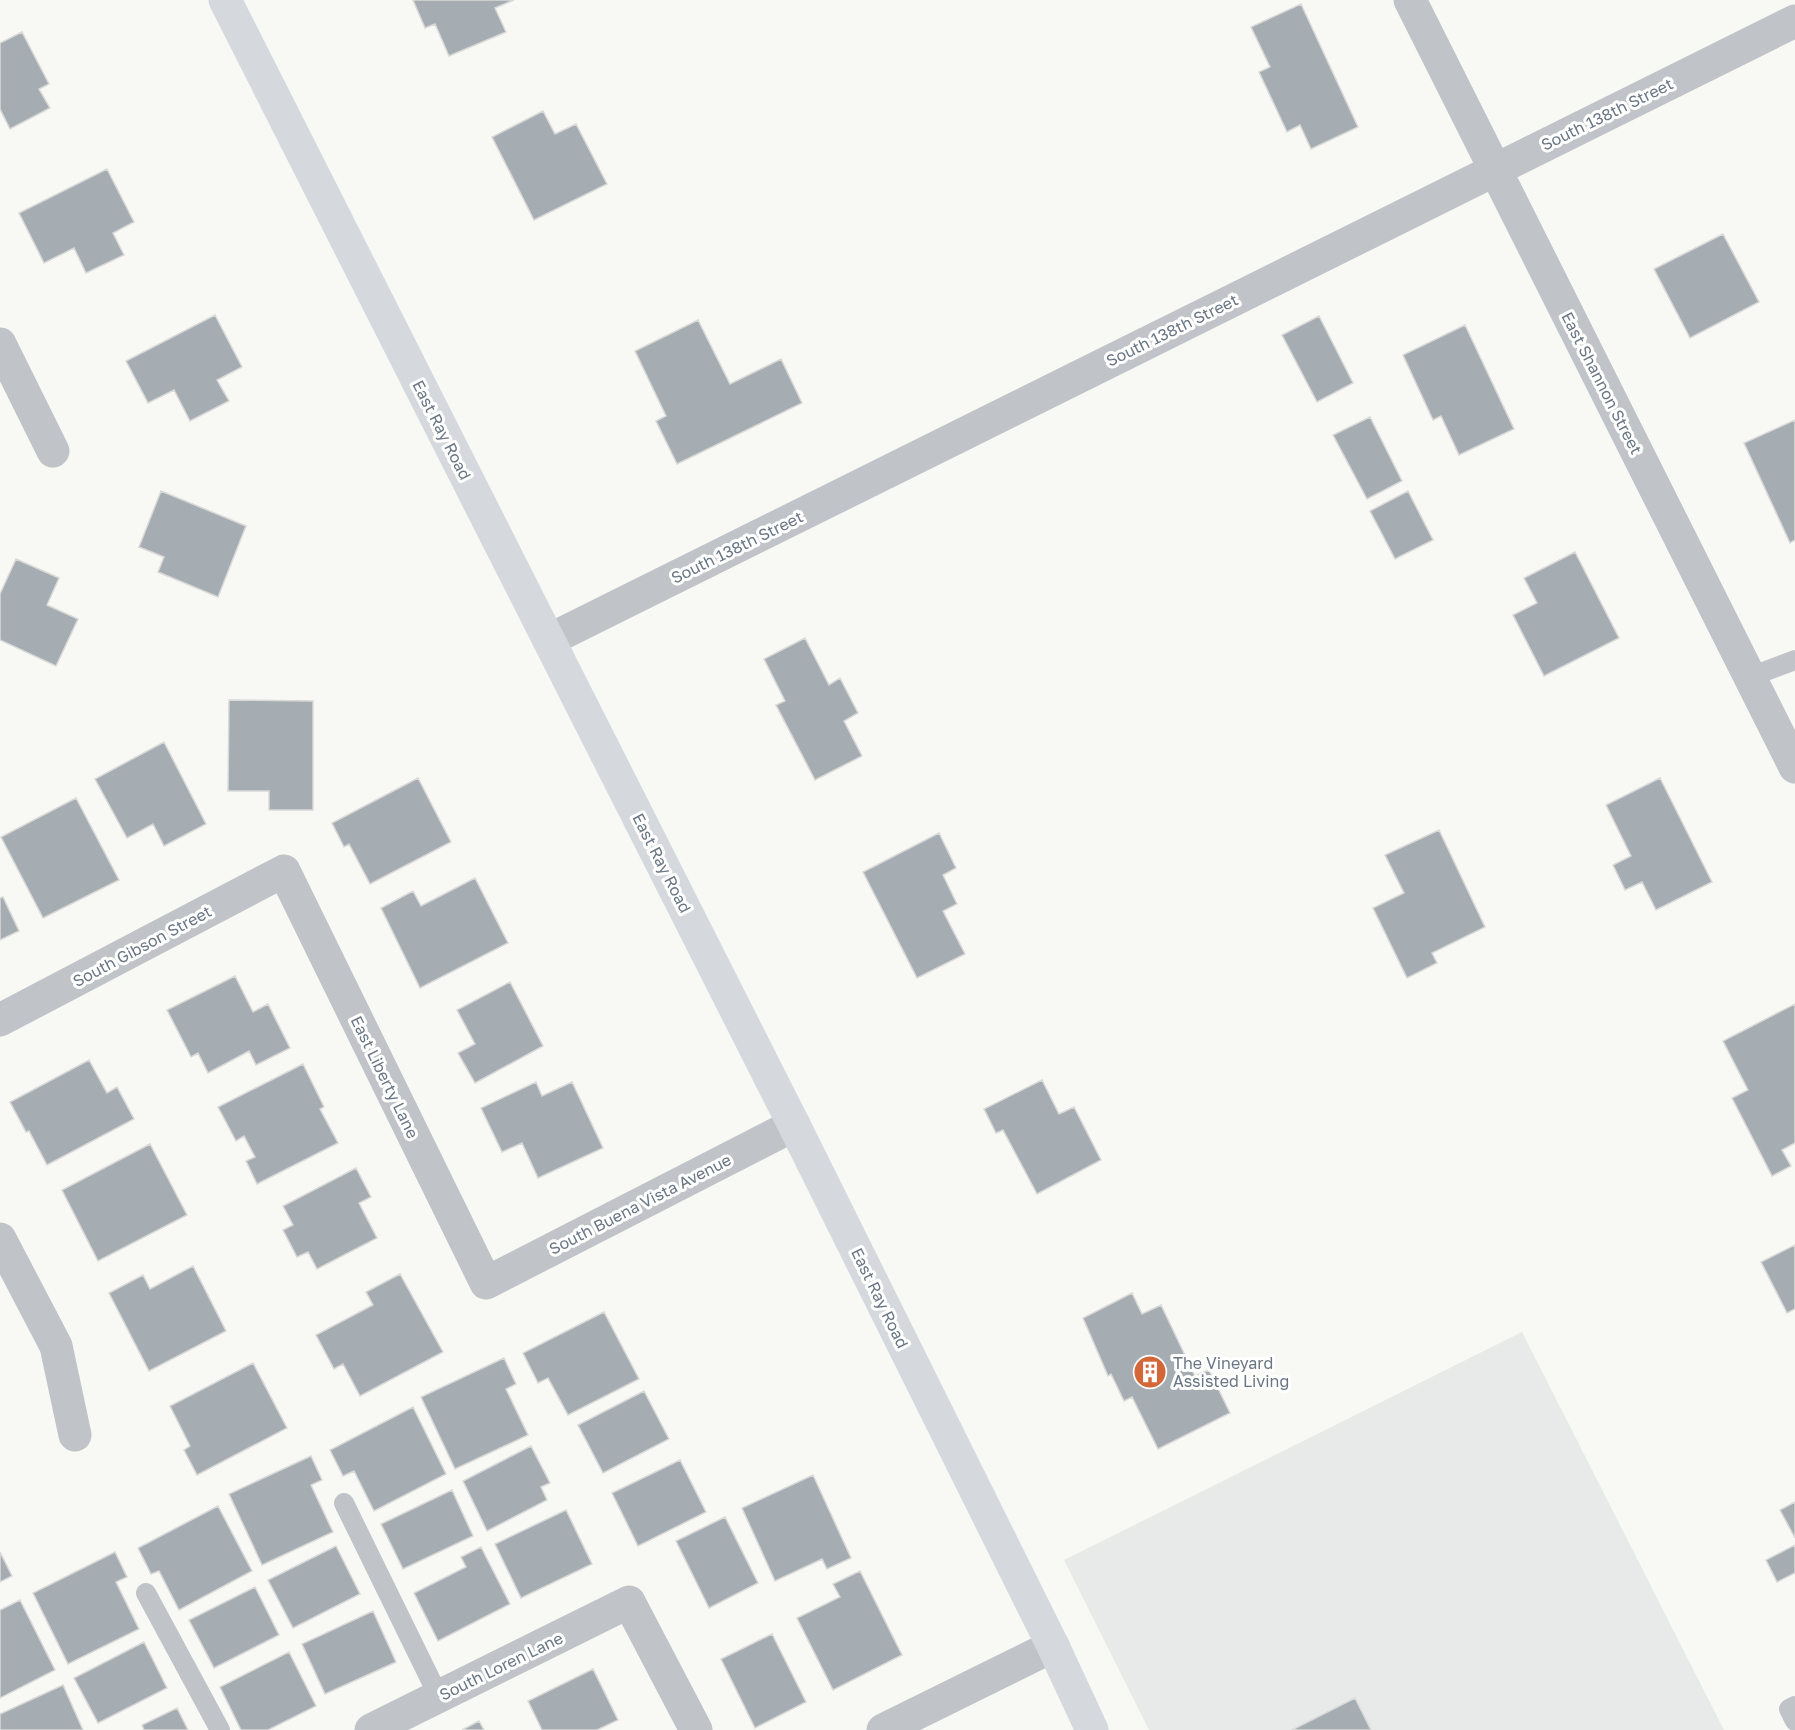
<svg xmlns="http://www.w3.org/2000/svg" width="1795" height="1730" font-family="'Golos Text',sans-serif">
<rect width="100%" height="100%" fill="#f8f8f5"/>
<path fill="#e8eae9" d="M 1522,1332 L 1724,1730 L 1149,1730 L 1064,1560 Z"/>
<path fill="#a5acb2" stroke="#d9d9d8" stroke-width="1.5" d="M 413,0 L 514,0 L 495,8 L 506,32 L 449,56 L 435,24 L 425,28 Z
M 1301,4 L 1358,127 L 1311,149 L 1300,125 L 1287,132 L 1259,72 L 1270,67 L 1251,27 Z
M 22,32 L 49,84 L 39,89 L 50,108 L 10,129 L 0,109 L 0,43 Z
M 543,111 L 555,134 L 576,124 L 607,184 L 534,220 L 492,137 Z
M 107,169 L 134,222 L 113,233 L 124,255 L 86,273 L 74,248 L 44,263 L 19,213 Z
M 1723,234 L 1759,302 L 1690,338 L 1654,269 Z
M 215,315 L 242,367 L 217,380 L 229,401 L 190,421 L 174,390 L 148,403 L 126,361 Z
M 1319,316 L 1353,383 L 1317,402 L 1282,335 Z
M 698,320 L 730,384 L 781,359 L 802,403 L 677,464 L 656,421 L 666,416 L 635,351 Z
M 1465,325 L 1514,429 L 1459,455 L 1441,416 L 1433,420 L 1403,355 Z
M 1370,417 L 1402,481 L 1367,499 L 1333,435 Z
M 1795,420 L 1795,540 L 1790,543 L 1744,443 Z
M 161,491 L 246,526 L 218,597 L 158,572 L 164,557 L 139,547 Z
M 1408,491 L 1433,540 L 1395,559 L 1370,511 Z
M 1575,552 L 1619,638 L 1544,676 L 1513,615 L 1537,603 L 1524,578 Z
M 16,559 L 59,578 L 47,605 L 78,619 L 56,666 L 0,640 L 0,594 Z
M 805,638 L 829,685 L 840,678 L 858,713 L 844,721 L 862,756 L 815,780 L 776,705 L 785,701 L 764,659 Z
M 229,700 L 313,701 L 313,810 L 269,810 L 269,791 L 228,791 Z
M 164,742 L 206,824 L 164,846 L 153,824 L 127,838 L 95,779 Z
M 418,778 L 451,842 L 370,884 L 349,844 L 344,847 L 332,823 Z
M 1660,778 L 1712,882 L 1656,910 L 1642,882 L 1625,890 L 1613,865 L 1631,856 L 1606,805 Z
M 76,798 L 119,880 L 43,918 L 1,837 Z
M 1439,830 L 1485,927 L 1432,953 L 1437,963 L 1407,978 L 1373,908 L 1404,893 L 1385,855 Z
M 939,833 L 956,868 L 943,875 L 957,904 L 943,911 L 965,954 L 917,978 L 863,872 Z
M 475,878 L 508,943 L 420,988 L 381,908 L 413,891 L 421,906 Z
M 3,897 L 19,931 L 0,940 L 0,898 Z
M 235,976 L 253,1012 L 268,1004 L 290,1048 L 256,1065 L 249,1051 L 208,1073 L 198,1053 L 191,1057 L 167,1010 Z
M 510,982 L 543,1046 L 475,1083 L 458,1053 L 475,1044 L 457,1010 Z
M 1795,1004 L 1795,1143 L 1782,1150 L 1791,1166 L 1772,1176 L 1732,1098 L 1748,1090 L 1723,1041 Z
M 89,1060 L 107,1093 L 117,1087 L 134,1119 L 47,1165 L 29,1131 L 26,1132 L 10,1102 Z
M 303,1064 L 324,1107 L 320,1109 L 338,1143 L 257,1184 L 246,1161 L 255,1157 L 244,1136 L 236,1141 L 218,1107 Z
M 1042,1080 L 1059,1114 L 1074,1107 L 1101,1160 L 1037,1194 L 1003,1130 L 996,1133 L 984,1109 Z
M 536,1082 L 542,1096 L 572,1082 L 603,1148 L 538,1178 L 522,1143 L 502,1152 L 481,1108 Z
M 150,1144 L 187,1215 L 98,1261 L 62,1190 Z
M 356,1168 L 371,1197 L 359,1203 L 377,1238 L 317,1269 L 308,1252 L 297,1257 L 283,1230 L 293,1225 L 283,1206 Z
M 1795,1245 L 1795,1309 L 1787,1313 L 1761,1262 Z
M 193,1266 L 226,1331 L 149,1371 L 109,1293 L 143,1275 L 150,1289 Z
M 400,1274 L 443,1352 L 360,1396 L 343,1364 L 334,1369 L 316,1335 L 373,1305 L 366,1292 Z
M 1132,1293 L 1142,1314 L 1161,1305 L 1195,1376 L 1209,1370 L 1230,1413 L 1158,1449 L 1132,1397 L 1124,1401 L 1111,1374 L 1108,1376 L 1083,1318 Z
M 604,1312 L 639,1379 L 568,1415 L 548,1378 L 538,1383 L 523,1353 Z
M 504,1358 L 516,1384 L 506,1389 L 528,1435 L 455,1469 L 421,1397 Z
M 253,1363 L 287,1428 L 197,1475 L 184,1450 L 190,1446 L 170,1406 Z
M 644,1391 L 669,1439 L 603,1473 L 578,1425 Z
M 413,1407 L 446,1474 L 374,1511 L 354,1471 L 343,1476 L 330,1450 Z
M 531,1446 L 550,1483 L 541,1487 L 547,1500 L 487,1531 L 463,1481 Z
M 311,1456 L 322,1480 L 311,1485 L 333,1532 L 262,1565 L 229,1494 Z
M 680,1460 L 706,1512 L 638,1546 L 612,1493 Z
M 813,1475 L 851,1558 L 827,1569 L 822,1559 L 775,1581 L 742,1508 Z
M 452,1490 L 473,1536 L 403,1569 L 381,1524 Z
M 1795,1502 L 1795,1538 L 1780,1510 Z
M 218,1506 L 252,1571 L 179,1610 L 159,1571 L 151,1574 L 138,1548 Z
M 566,1510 L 592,1564 L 521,1598 L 495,1544 Z
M 725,1517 L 758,1583 L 709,1608 L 676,1541 Z
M 1795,1545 L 1795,1573 L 1777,1582 L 1766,1560 Z
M 336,1546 L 360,1594 L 293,1628 L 268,1580 Z
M 481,1547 L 510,1604 L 438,1641 L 414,1593 L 466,1567 L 461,1557 Z
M 0,1552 L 12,1576 L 0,1582 Z
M 115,1552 L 127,1577 L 116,1582 L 139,1629 L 68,1664 L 33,1593 Z
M 860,1571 L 902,1655 L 833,1690 L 797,1618 L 840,1597 L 833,1584 Z
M 255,1587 L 279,1635 L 214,1668 L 189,1620 Z
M 20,1600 L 55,1670 L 0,1698 L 0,1610 Z
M 373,1611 L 396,1662 L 325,1694 L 302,1644 Z
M 772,1634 L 806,1702 L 755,1728 L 721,1659 Z
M 144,1642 L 167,1688 L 98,1723 L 74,1678 Z
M 289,1652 L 316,1706 L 268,1730 L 241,1730 L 220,1687 Z
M 593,1669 L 618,1720 L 597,1730 L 542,1730 L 528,1701 Z
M 63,1685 L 83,1730 L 0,1730 L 0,1714 Z
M 1355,1698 L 1371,1730 L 1292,1730 Z
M 177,1708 L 188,1730 L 144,1730 L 142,1725 Z
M 479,1721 L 484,1730 L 462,1730 Z"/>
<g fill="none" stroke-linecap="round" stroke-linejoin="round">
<path stroke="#c0c3c7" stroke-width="20" d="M 1750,677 L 1795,660
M 344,1503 L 439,1697
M 146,1593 L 220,1730
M 1795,1706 L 1789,1709 L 1795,1721"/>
<path stroke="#c0c3c7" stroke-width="33" d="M 1410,0 L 1795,767
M 0,344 L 53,451
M 549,640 L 1795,21
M 0,1020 L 284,871 L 486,1283 L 794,1125
M 0,1239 L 56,1346 L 75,1435
M 371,1730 L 629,1602 L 696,1730
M 883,1730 L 1053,1646"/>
<path stroke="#d5d9dd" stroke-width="33" d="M 225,0 L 794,1125 L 1053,1646 L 1092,1730"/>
</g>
<defs>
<symbol id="building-disc" viewBox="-11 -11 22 22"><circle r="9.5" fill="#d4673a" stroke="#fff"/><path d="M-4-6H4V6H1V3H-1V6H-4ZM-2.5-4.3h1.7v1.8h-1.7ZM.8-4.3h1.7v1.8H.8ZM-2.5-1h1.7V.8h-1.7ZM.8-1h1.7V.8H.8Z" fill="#fff"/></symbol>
</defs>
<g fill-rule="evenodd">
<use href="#building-disc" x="1131" y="1353" width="38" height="38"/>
</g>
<g text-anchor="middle" stroke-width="6" stroke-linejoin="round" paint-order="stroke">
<g font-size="16" fill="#6a7684" stroke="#fff">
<text transform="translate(1607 114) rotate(-26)" y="6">South 138th Street</text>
<text transform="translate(1172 330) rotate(-26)" y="6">South 138th Street</text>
<text transform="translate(1602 383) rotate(63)" y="6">East Shannon Street</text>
<text transform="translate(442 430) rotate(63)" y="6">East Ray Road</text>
<text transform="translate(737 547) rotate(-26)" y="6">South 138th Street</text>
<text transform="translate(662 863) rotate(63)" y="6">East Ray Road</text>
<text transform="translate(142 946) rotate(-28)" y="6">South Gibson Street</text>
<text transform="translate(385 1077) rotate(64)" y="6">East Liberty Lane</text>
<text transform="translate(640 1204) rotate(-27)" y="6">South Buena Vista Avenue</text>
<text transform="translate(880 1298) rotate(64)" y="6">East Ray Road</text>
<text transform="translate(501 1666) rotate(-26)" y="6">South Loren Lane</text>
</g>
<g font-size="16" fill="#6a7684" stroke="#fff" text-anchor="start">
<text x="1173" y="1369">The Vineyard<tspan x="1173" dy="18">Assisted Living</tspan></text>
</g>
</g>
</svg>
